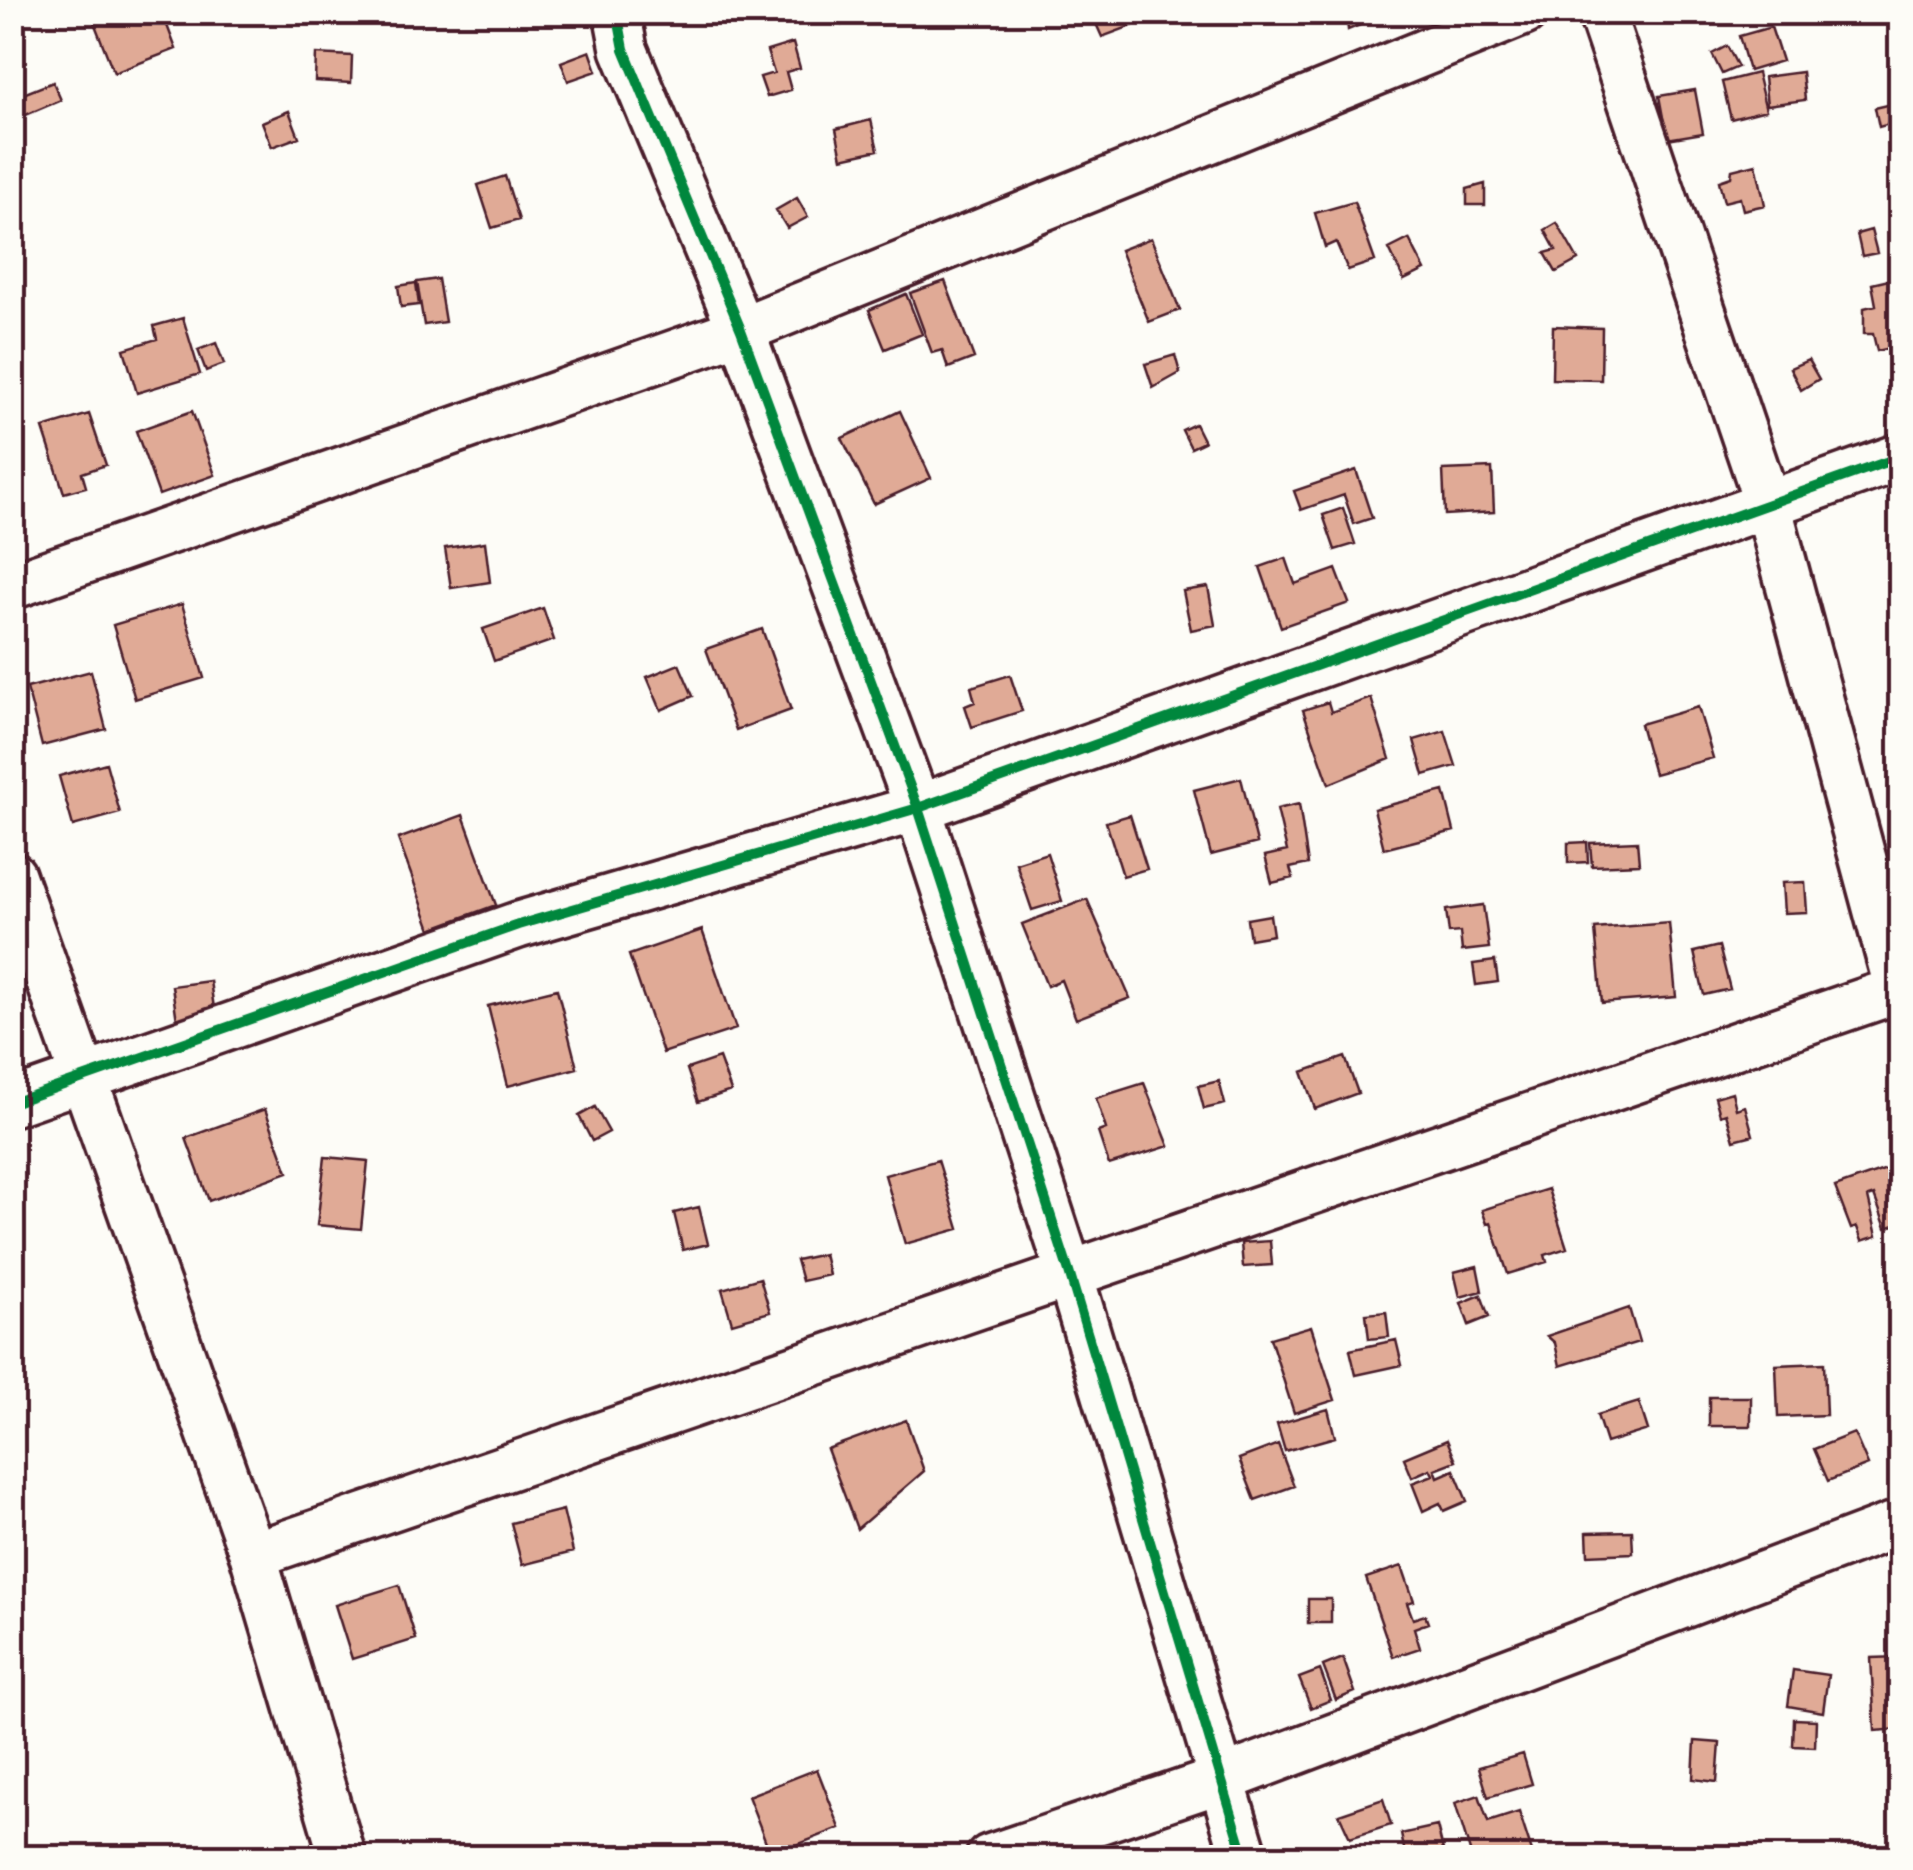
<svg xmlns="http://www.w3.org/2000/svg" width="1913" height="1870" font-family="'Indie Flower',sans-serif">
<rect width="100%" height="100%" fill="#fdfcf7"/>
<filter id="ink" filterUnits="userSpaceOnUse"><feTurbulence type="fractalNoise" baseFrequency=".01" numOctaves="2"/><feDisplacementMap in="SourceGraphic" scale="20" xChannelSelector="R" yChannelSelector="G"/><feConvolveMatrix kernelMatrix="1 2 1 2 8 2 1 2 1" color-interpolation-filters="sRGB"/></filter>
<g filter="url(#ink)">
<path fill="#e0aa96" stroke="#4a1f2b" stroke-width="2.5" d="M 90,12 L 162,12 L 176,49 L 114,73 Z
M 838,12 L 880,12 L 842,25 Z
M 1109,12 L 1129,12 L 1134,25 L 1102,37 L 1094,19 Z
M 1346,12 L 1379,12 L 1380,17 L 1348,30 Z
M 1771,27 L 1782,61 L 1749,71 L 1739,36 Z
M 793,43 L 800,68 L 786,72 L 791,90 L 767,97 L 760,77 L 774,73 L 767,51 Z
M 1727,46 L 1738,67 L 1722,74 L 1712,54 Z
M 590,51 L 597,71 L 568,81 L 561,62 Z
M 316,54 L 352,56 L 351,83 L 315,81 Z
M 1802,72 L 1805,100 L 1767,105 L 1764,77 Z
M 1757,73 L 1766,110 L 1731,119 L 1722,82 Z
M 53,82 L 61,100 L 21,117 L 13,98 Z
M 1695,90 L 1703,133 L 1667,139 L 1659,96 Z
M 1900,102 L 1900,121 L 1879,127 L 1875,108 Z
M 289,111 L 299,137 L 272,147 L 262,122 Z
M 871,120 L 878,150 L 842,158 L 836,129 Z
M 1756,164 L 1765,205 L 1743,210 L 1740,198 L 1724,202 L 1719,181 L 1731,177 L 1732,170 Z
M 505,176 L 519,220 L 492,228 L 478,185 Z
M 1485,184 L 1485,205 L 1467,205 L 1467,189 Z
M 797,198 L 808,217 L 787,228 L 776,210 Z
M 1354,202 L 1375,261 L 1348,270 L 1336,242 L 1325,247 L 1315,213 Z
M 1557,223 L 1578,260 L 1556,272 L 1545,253 L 1556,250 L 1545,230 Z
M 1871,230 L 1877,253 L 1862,256 L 1857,234 Z
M 1151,238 L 1180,310 L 1149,322 L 1120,250 Z
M 1409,239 L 1425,270 L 1404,280 L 1389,249 Z
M 438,279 L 445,322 L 424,325 L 417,282 Z
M 1893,279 L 1900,330 L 1892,332 L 1895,347 L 1877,351 L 1873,334 L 1864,334 L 1864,308 L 1876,305 L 1872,284 Z
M 945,281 L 974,358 L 948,368 L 942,350 L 932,353 L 910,293 Z
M 416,283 L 419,305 L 401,307 L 398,286 Z
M 906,294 L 922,334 L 885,349 L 869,310 Z
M 183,318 L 200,374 L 137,393 L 124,349 L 157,339 L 154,326 Z
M 1553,326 L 1602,328 L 1601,380 L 1552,379 Z
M 216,343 L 224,364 L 206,371 L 198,350 Z
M 1175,355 L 1180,373 L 1153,388 L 1145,364 Z
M 1808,360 L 1819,379 L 1801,390 L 1790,368 Z
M 192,411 L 215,475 L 159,495 L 136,431 Z
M 900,411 L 931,478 L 874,504 L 842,438 Z
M 89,414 L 106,465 L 82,473 L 86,487 L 64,493 L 43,428 Z
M 1195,424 L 1204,442 L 1191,448 L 1182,430 Z
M 1492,468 L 1494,512 L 1445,515 L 1443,470 Z
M 1356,470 L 1372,518 L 1354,524 L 1344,495 L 1301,510 L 1294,491 Z
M 1343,508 L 1355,544 L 1335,550 L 1323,515 Z
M 485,542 L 490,582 L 451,588 L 445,548 Z
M 1286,558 L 1295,584 L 1336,569 L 1349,603 L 1281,627 L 1260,567 Z
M 1208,587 L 1215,625 L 1191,630 L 1183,591 Z
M 182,604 L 204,678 L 135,699 L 113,625 Z
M 543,608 L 554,640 L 494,661 L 483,629 Z
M 762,629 L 791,710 L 736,730 L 706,649 Z
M 679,664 L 693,696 L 661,710 L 647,677 Z
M 91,671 L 106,729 L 42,746 L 27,688 Z
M 1010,675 L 1022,711 L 972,727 L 965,706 L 975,702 L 971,687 Z
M 1371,698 L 1390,759 L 1329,784 L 1303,710 L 1328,702 L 1331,712 Z
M 1698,707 L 1713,758 L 1654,774 L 1640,724 Z
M 1445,731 L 1456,766 L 1424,775 L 1414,740 Z
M 106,763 L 120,813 L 73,826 L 59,776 Z
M 1241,778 L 1257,843 L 1211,855 L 1194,790 Z
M 1444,791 L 1454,831 L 1384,849 L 1374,809 Z
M 1299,804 L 1308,864 L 1290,868 L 1293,878 L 1272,883 L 1265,856 L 1287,851 L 1277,809 Z
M 463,815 L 496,905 L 431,929 L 398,839 Z
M 1130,815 L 1147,869 L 1123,876 L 1106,822 Z
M 1637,841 L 1639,864 L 1592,866 L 1590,843 Z
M 1587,842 L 1588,862 L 1568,863 L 1568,843 Z
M 1047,853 L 1062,901 L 1032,910 L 1016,863 Z
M 1805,882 L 1807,912 L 1784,913 L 1782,883 Z
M 1087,899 L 1130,998 L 1076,1019 L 1061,980 L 1047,986 L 1022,924 Z
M 1483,905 L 1489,948 L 1462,951 L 1460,932 L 1449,933 L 1446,910 Z
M 1270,915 L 1273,935 L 1250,939 L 1247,919 Z
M 1669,923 L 1676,997 L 1602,1003 L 1595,929 Z
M 702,930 L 736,1029 L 663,1053 L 629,955 Z
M 1719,946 L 1730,989 L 1704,995 L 1694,952 Z
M 1495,961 L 1498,982 L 1476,985 L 1473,964 Z
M 210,981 L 215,1015 L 177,1021 L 172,986 Z
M 557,989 L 577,1068 L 508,1086 L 488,1006 Z
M 1345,1057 L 1358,1093 L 1315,1109 L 1302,1072 Z
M 719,1058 L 731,1091 L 698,1102 L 687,1069 Z
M 1219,1081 L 1225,1104 L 1204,1109 L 1198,1086 Z
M 1144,1083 L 1169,1146 L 1109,1165 L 1098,1132 L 1106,1129 L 1096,1098 Z
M 1732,1092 L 1736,1109 L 1745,1106 L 1753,1135 L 1734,1140 L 1726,1113 L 1720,1115 L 1715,1097 Z
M 595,1107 L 609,1132 L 592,1141 L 579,1116 Z
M 265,1109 L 288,1172 L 209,1201 L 186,1138 Z
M 325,1157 L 368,1161 L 361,1229 L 317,1225 Z
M 938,1160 L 959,1229 L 905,1244 L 885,1175 Z
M 1895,1166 L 1900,1201 L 1896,1189 L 1892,1190 L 1900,1223 L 1886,1228 L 1874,1195 L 1868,1197 L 1877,1236 L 1862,1241 L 1857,1227 L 1851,1229 L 1835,1187 Z
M 1548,1189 L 1567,1248 L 1545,1255 L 1547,1262 L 1508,1274 L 1491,1223 L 1487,1224 L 1482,1210 Z
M 699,1207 L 708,1244 L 683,1250 L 674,1213 Z
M 1270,1241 L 1272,1265 L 1243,1267 L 1241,1243 Z
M 824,1254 L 829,1275 L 802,1281 L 796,1260 Z
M 1477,1266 L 1482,1291 L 1460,1297 L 1454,1272 Z
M 760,1278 L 770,1312 L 732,1323 L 722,1289 Z
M 1481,1295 L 1489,1317 L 1469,1325 L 1461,1303 Z
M 1629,1308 L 1639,1342 L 1560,1366 L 1555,1343 L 1547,1336 Z
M 1386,1312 L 1389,1337 L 1369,1339 L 1366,1314 Z
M 1311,1326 L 1335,1400 L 1294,1413 L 1270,1338 Z
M 1396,1340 L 1402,1365 L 1356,1375 L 1350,1350 Z
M 1824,1363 L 1826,1415 L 1778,1417 L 1776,1365 Z
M 1709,1397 L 1751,1397 L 1751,1426 L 1709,1426 Z
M 1639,1402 L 1648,1430 L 1606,1443 L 1597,1415 Z
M 1328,1409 L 1335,1437 L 1285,1451 L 1277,1424 Z
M 906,1420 L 924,1471 L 857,1529 L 827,1449 Z
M 1854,1433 L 1868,1465 L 1828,1481 L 1814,1449 Z
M 1447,1440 L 1456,1461 L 1435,1469 L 1438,1477 L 1454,1470 L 1467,1501 L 1444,1511 L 1440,1503 L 1423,1511 L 1412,1483 L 1433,1475 L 1430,1469 L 1412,1477 L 1404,1458 Z
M 1278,1444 L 1294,1486 L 1255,1500 L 1239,1459 Z
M 563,1510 L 573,1552 L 522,1565 L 511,1523 Z
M 1632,1531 L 1633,1553 L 1588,1555 L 1587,1532 Z
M 1402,1566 L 1414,1601 L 1407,1603 L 1413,1619 L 1425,1615 L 1428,1623 L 1414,1628 L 1420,1648 L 1393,1657 L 1366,1578 Z
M 399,1585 L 416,1639 L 352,1659 L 335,1605 Z
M 1308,1599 L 1331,1599 L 1331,1623 L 1308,1623 Z
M 1900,1657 L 1900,1729 L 1875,1731 L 1871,1658 Z
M 1343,1658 L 1355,1692 L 1336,1700 L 1323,1666 Z
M 1320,1670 L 1331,1700 L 1311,1708 L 1299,1678 Z
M 1793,1670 L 1828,1675 L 1823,1712 L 1788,1706 Z
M 1794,1719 L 1816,1720 L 1815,1747 L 1793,1746 Z
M 1695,1741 L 1720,1743 L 1717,1782 L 1693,1779 Z
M 1523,1754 L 1532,1784 L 1488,1797 L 1479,1767 Z
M 817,1769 L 840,1828 L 771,1855 L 748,1796 Z
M 1479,1795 L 1488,1822 L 1519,1812 L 1534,1858 L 1472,1858 L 1455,1803 Z
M 1383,1799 L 1391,1825 L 1350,1838 L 1339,1814 Z
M 1437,1826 L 1444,1854 L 1406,1858 L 1401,1834 Z"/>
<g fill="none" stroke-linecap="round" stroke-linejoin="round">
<defs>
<path id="minor" d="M 617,12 L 624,49 L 741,330 L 918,808 L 1069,1272 L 1245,1858
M 1601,12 L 1767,502 L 1900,997
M 12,586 L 741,330 L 1524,12
M 12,875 L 253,1555 L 343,1858
M 12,1103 L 518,925 L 918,808 L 1900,457
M 253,1555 L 1900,989
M 989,1858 L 1220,1780 L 1900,1523"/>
</defs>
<use href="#minor" stroke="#4a1f2b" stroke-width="52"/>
<use href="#minor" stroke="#fdfcf7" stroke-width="45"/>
<defs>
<path id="cycleway" d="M 617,12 L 624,49 L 741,330 L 918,808 L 1069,1272 L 1245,1858
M 12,1103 L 518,925 L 918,808 L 1900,457"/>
</defs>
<use href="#cycleway" stroke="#fdfcf7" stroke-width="16"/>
<use href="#cycleway" stroke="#00873e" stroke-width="10"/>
</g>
</g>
<rect width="1913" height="1870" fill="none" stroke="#fdfcf7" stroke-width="50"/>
<rect x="25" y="25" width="1863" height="1820" fill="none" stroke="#4a1f2b" stroke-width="4" filter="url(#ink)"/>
</svg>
